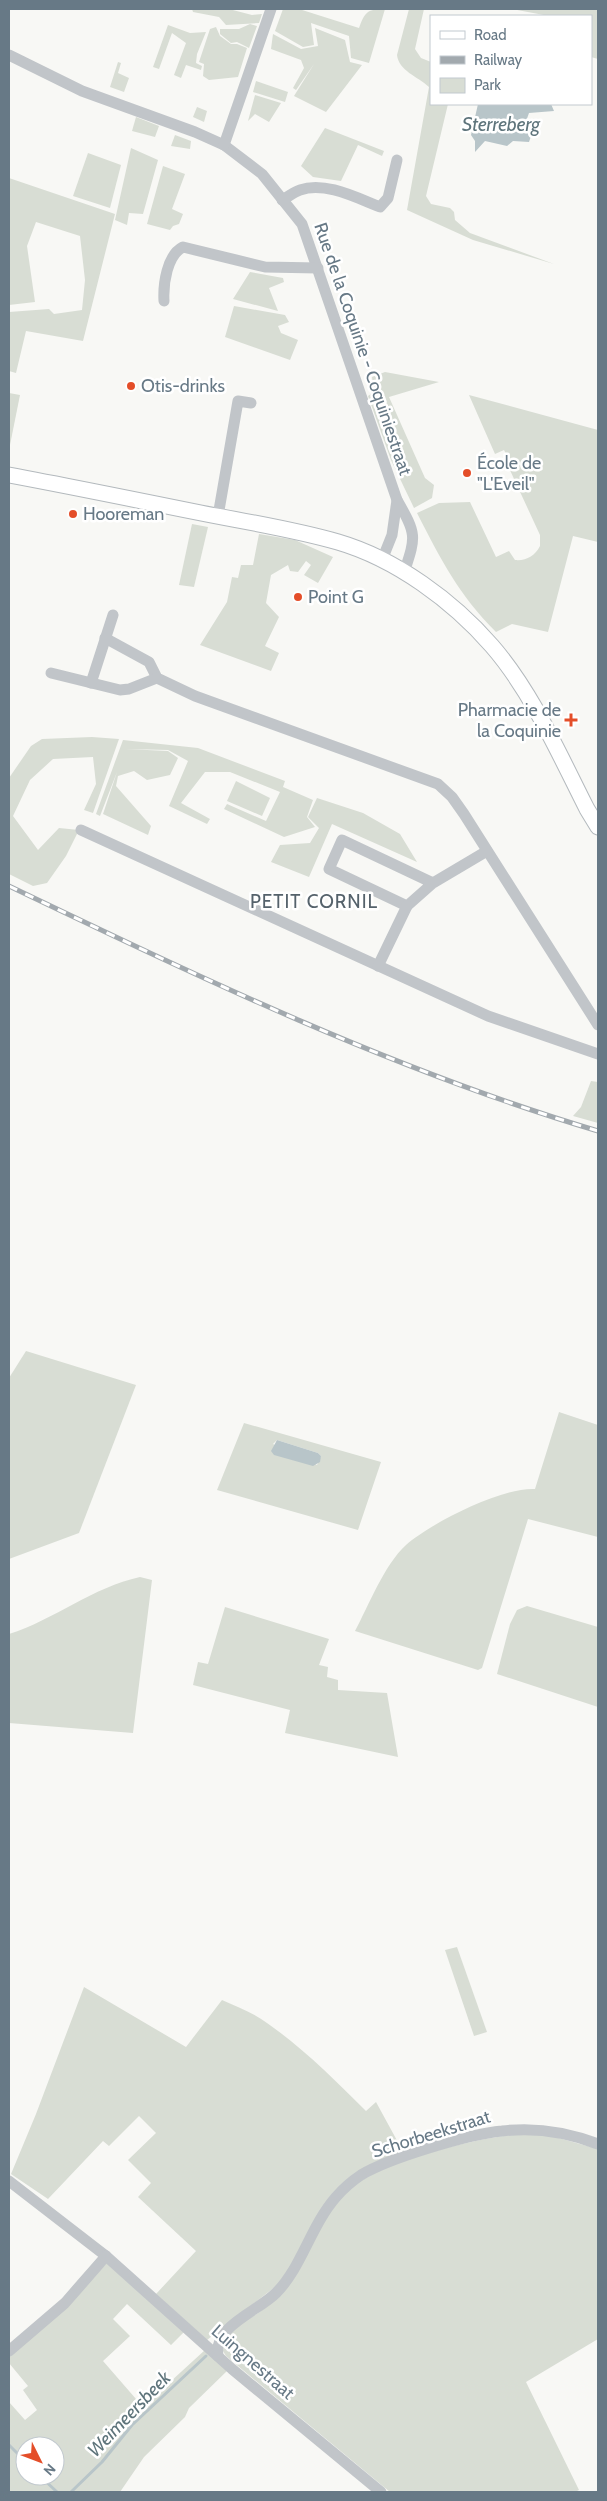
<svg xmlns="http://www.w3.org/2000/svg" width="607" height="2501" font-family="Cabin,sans-serif">
<style>
.green{fill:#d8ddd4;fill-rule:evenodd}
.water{fill:#b8c5c9}
.lines{fill:none;stroke-linecap:round;stroke-linejoin:round}
.stream{stroke:#b8c5c9;stroke-width:3}
.secondary-casing{stroke:#b3b9bd;stroke-width:17}
.minor{stroke:#c1c5c9;stroke-width:11}
.secondary{stroke:#fff;stroke-width:15}
.rail-casing{stroke:#a2a9ae;stroke-width:5}
.rail{stroke:#fff;stroke-width:3;stroke-dasharray:9;stroke-linecap:butt}
.poi-dot{fill:#e44e29;stroke:#fff;stroke-width:2}
.labels{text-anchor:middle;dominant-baseline:central;stroke-width:5;stroke-linejoin:round;paint-order:stroke}
.street-label{font-size:18px;fill:#677986;stroke:#fff}
.poi-label{font-size:18px;fill:#677986;stroke:#fff;text-anchor:start}
.water-label{font-size:19px;font-style:italic;fill:#5e747b;stroke:#fff}
.neighbourhood-label{font-size:19px;letter-spacing:1px;fill:#55626b;stroke:#fff}
</style>
<rect width="100%" height="100%" fill="#f8f8f5"/>
<g class="green">
<polygon points="192,9 229,9 252,15 262,14 259,23 226,25 219,17 193,12"/>
<path d="M283,9H299L359,28C365,12 367,9 385,9L369,63L351,58L349,36L311,23L314,45L303,47L275,31Z"/>
<path d="M409,9H424L415,49L421,58L431,62V104H448L426,196L431,204L450,208L454,212L455,220L470,233L554,264L473,240L407,210L429,87C417,76 399,71 397,55Z"/>
<polygon points="512,9 598,9 598,59 591,57 591,16 549,16"/>
<polygon points="250,24 257,26 249,48 237,42 231,43 220,34 220,29 239,29"/>
<polygon points="168,25 190,33 206,32 197,54 196,63 202,66 201,70 186,65 181,78 174,75 186,43 172,33 159,69 153,67"/>
<polygon points="216,27 220,36 231,44 237,44 247,48 238,77 209,80 203,76 204,64 199,62 210,29"/>
<polygon points="315,28 345,40 350,62 362,65 326,112 294,96 314,64 296,90 293,88 304,68 301,60 271,49 273,34 301,49 318,46"/>
<polygon points="118,62 121,63 118,73 129,78 124,92 110,87"/>
<polygon points="256,81 288,92 285,102 253,92"/>
<polygon points="255,95 281,103 269,122 255,114 248,121"/>
<polygon points="197,107 207,111 204,122 193,117"/>
<polygon points="136,117 159,126 155,137 132,131"/>
<polygon points="325,128 384,151 382,156 358,145 341,181 313,177 301,166"/>
<polygon points="175,135 191,141 190,149 171,146"/>
<polygon points="131,148 158,160 143,214 129,213 127,225 115,220"/>
<polygon points="88,153 121,165 110,208 73,196"/>
<polygon points="163,166 185,174 172,209 183,214 179,224 173,226 170,230 147,224"/>
<polygon points="9,178 115,214 83,341 26,331 16,373 9,371 9,312 49,309 54,314 82,310 85,280 80,236 36,222 27,246 35,302 9,305"/>
<polygon points="250,272 283,278 284,282 269,288 278,311 233,299"/>
<polygon points="234,306 285,315 289,322 278,326 281,333 298,340 290,360 225,337"/>
<polygon points="385,372 439,382 389,397 425,478 434,485 432,498 414,508 391,460 368,396 374,392 372,377"/>
<polygon points="9,393 20,395 9,450"/>
<path d="M469,395L598,430V542L573,536L548,632L512,624L496,632C459,595 441,560 417,513L439,503L470,502L496,557L509,551L515,560C526,561 535,556 540,546V535L509,468L512,466L504,450L495,454Z"/>
<polygon points="192,524 208,527 194,587 179,585"/>
<polygon points="259,534 295,540 333,557 318,583 304,575 311,565 306,561 298,572 290,571 288,565 271,575 266,603 279,617 265,646 279,653 271,671 200,645 227,602 232,577 238,578 241,565 253,565"/>
<polygon points="92,737 119,739 93,813 84,810 96,784 93,757 53,759 30,780 13,816 38,850 59,828 79,830 66,856 47,883 33,886 9,874 9,778 31,746 42,739"/>
<polygon points="123,740 198,748 285,781 283,787 313,800 307,817 315,827 284,837 224,809 227,804 266,821 280,792 230,772 205,772 181,803 210,819 207,824 169,806 188,761 168,750 126,749 168,751 178,758 170,775 147,780 134,771 118,776 116,786 151,826 148,835 103,814 117,772 100,816 96,814"/>
<polygon points="236,781 270,798 262,816 227,801"/>
<polygon points="317,798 363,813 400,834 417,862 332,824 309,877 271,862 280,845 310,843 319,828 308,817"/>
<polygon points="591,1081 598,1082 598,1123 573,1116 581,1107"/>
<polygon points="26,1351 136,1385 79,1533 9,1559 9,1378"/>
<path d="M559,1412L598,1425V1537L528,1519L482,1668L478,1670L355,1631C369,1605 384,1565 406,1545C431,1523 502,1487 535,1489Z"/>
<path d="M244,1423L381,1462L358,1530L217,1490ZM277,1440L318,1453L321,1456L317,1465L273,1444Z"/>
<path d="M140,1577L152,1580L133,1733L9,1723V1634C54,1620 93,1587 140,1577Z"/>
<polygon points="527,1606 598,1627 598,1707 497,1674 510,1624 517,1610"/>
<polygon points="225,1607 329,1639 319,1665 328,1667 327,1677 338,1680 338,1690 387,1693 398,1757 285,1733 290,1710 193,1685 198,1662 208,1664"/>
<polygon points="457,1947 487,2032 474,2036 445,1950"/>
<path d="M84,1987L186,2047L222,2000C237,2007 254,2013 267,2023C303,2048 335,2080 366,2111L376,2102L400,2146L408,2153L355,2175L280,2283L207,2340L156,2294L196,2251L138,2197L151,2183L128,2160L156,2133L139,2116L109,2146L103,2141L48,2199L11,2174L36,2114Z"/>
<path d="M514,2135H548L598,2149V2339L526,2382L579,2490L575,2492H390L226,2356L223,2351C224,2346 225,2337 228,2333C239,2321 258,2317 268,2304C293,2268 320,2215 353,2187C382,2162 476,2138 514,2135Z"/>
<path d="M107,2263L185,2331L171,2345L127,2304L113,2319L130,2336L103,2361L136,2399L132,2403L141,2414L148,2407L146,2404L205,2350L228,2370L189,2408L185,2417L144,2457L120,2492H9V2402L25,2420L37,2410L23,2390L28,2386L9,2363V2352ZM25,2446H55V2476H25Z"/>
</g>
<g class="water">
<polygon points="478,104 551,104 554,111 529,113 524,127 531,136 529,142 513,141 507,146 485,141 475,152 475,141 471,135"/>
<polygon points="277,1440 318,1453 321,1456 320,1462 313,1466 274,1455 271,1451"/>
</g>
<g class="lines">
<g class="stream">
<polyline points="9,2445 25,2461"/>
<polyline points="40,2476 57,2492"/>
<polyline points="71,2492 102,2462 132,2425 206,2356"/>
</g>
<g class="secondary-casing">
<path id="secondary" d="M9,475C73,487 137,500 201,513C247,522 293,529 338,542C396,559 453,601 492,646C532,692 560,756 587,809L598,827"/>
</g>
<g class="minor">
<path d="M9,55L82,91L195,132L224,145L262,174L302,224L397,500C417,535 416,536 404,573"/>
<polyline points="224,145 271,9"/>
<path d="M282,200C288,197 294,192 300,190C325,181 357,198 380,207L388,198L397,160"/>
<path d="M164,301C163,284 167,255 183,247L265,267L318,268"/>
<polyline points="218,516 238,401 251,403"/>
<polyline points="382,560 392,535 397,500"/>
<polyline points="105,638 149,662 157,678 195,696 438,784 452,797 464,814 598,1025"/>
<polyline points="51,673 120,690 129,689 157,678"/>
<polyline points="91,683 113,615"/>
<polyline points="81,830 488,1016 598,1054"/>
<polyline points="433,883 407,906 329,869 342,840 433,883 487,851"/>
<polyline points="378,966 407,906"/>
<polyline points="9,2181 106,2256 232,2369 381,2492"/>
<polyline points="9,2351 65,2303 106,2256"/>
<path d="M218,2356C213,2326 257,2312 276,2293C302,2267 310,2227 336,2197C343,2189 352,2181 361,2175C389,2158 469,2134 502,2131C535,2127 567,2132 598,2144"/>
</g>
<use href="#secondary" class="secondary"/>
<g class="rail-casing">
<path id="rail" d="M9,886C201,978 393,1070 598,1131"/>
</g>
<use href="#rail" class="rail"/>
</g>
<g class="poi-dot">
<circle cx="131" cy="386" r="5"/>
<circle cx="467" cy="473" r="5"/>
<circle cx="73" cy="514" r="5"/>
<circle cx="298" cy="597" r="5"/>
<path d="M568.5 712.5h5v5h5v5h-5v5h-5v-5h-5v-5h5z"/>
</g>
<g class="labels">
<g class="street-label">
<text transform="translate(363 349) rotate(71)">Rue de la Coquinie - Coquiniestraat</text>
<text transform="translate(431 2134) rotate(-17)">Schorbeekstraat</text>
<text transform="translate(253 2362) rotate(41)">Luingnestraat</text>
</g>
<g class="poi-label">
<text x="141" y="386">Otis-drinks</text>
<text x="477" y="463">École de<tspan x="477" dy="21">"L'Eveil"</tspan></text>
<text x="83" y="514">Hooreman</text>
<text x="308" y="597">Point G</text>
<text x="561" y="710" text-anchor="end">Pharmacie de<tspan x="561" dy="21">la Coquinie</tspan></text>
</g>
<g class="water-label">
<text x="501" y="124">Sterreberg</text>
<text transform="translate(129 2414) rotate(-46)">Weimeersbeek</text>
</g>
<g class="neighbourhood-label">
<text x="314" y="901">PETIT CORNIL</text>
</g>
</g>
<rect width="607" height="2501" fill="none" stroke="#677986" stroke-width="20"/>
<rect x="430" y="15" width="162" height="90" fill="#ffffff" stroke="#c2c9cf"/>
<rect x="440" y="31" width="25" height="8" fill="#ffffff" stroke="#c2c9cf"/>
<text x="474" y="40" font-size="15" fill="#677986">Road</text>
<rect x="440" y="56" width="25" height="8" fill="#a2a9ae" stroke="#c2c9cf"/>
<text x="474" y="65" font-size="15" fill="#677986">Railway</text>
<rect x="440" y="78" width="25" height="15" fill="#d8ddd4" stroke="#c2c9cf"/>
<text x="474" y="90" font-size="15" fill="#677986">Park</text>
<g transform="translate(40 2461) rotate(132)"><circle r="24" fill="#ffffff" stroke="#c2c9cf"/>
<path d="M0-4L9 19L0 12L-9 19Z" fill="#e44e29"/>
<text y="-8" font-size="14" font-weight="bold" text-anchor="middle" fill="#677986">N</text>
</g>
</svg>
